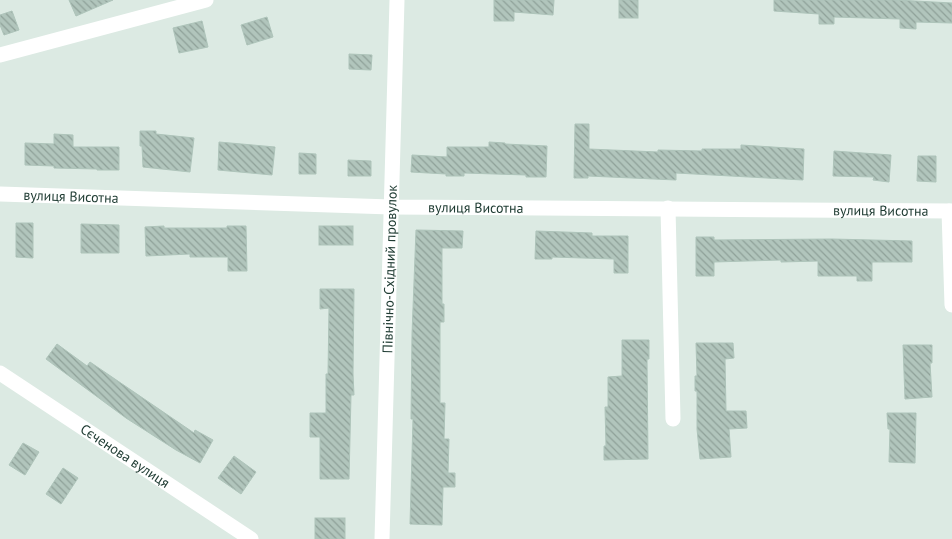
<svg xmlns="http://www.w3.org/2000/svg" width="952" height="539" font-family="'PT Sans',sans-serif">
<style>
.building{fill:url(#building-back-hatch);stroke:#aec4ba}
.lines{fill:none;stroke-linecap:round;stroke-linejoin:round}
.street{stroke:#fff;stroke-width:15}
.labels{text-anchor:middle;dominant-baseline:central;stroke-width:5;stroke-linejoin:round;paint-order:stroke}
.street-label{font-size:14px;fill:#1d3a31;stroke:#ecf7f1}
</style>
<defs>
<pattern id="building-back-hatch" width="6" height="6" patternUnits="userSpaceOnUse" patternTransform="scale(1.25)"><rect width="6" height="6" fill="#b1c5bc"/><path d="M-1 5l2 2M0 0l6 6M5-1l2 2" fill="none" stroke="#8fa199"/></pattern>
</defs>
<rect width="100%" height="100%" fill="#dceae3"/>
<g class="building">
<polygon points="69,0 113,0 76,16"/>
<polygon points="494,0 554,0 553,15 514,12 514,21 494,21"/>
<rect x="619" y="0" width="19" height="18"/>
<polygon points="774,0 897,0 952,3 952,23 916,22 916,29 900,28 900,19 834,17 834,24 819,24 819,14 774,11"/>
<polygon points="12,11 19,30 4,35 0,25 0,15"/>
<polygon points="267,17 273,37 247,45 241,25"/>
<polygon points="202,21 208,47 179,53 173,28"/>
<polygon points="349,54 372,55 371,70 349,69"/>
<polygon points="575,124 589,124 589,149 658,152 658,150 702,151 702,149 741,149 741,145 804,149 803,180 676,173 676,180 588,176 588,178 574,178"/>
<polygon points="140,131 156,131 156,134 194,138 190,172 143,167 142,146 140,146"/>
<polygon points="54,134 73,135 73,147 119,147 119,170 97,170 97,169 54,168 54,166 25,165 25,143 54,144"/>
<polygon points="219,142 275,147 272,175 218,170"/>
<polygon points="489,142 505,143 505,144 547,146 546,177 526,177 526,175 464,173 464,176 446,176 446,174 411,172 412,155 447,157 447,147 489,147"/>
<polygon points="834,151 891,155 889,182 873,180 874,177 833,176"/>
<polygon points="299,153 316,154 316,174 299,174"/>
<polygon points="918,156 936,156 936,182 917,181"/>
<polygon points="348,160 371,161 371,176 348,176"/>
<polygon points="16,223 33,223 33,258 16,257"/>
<polygon points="81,224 119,225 119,253 81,253"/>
<polygon points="164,226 164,228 227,228 227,226 246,226 247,271 228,271 228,257 190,257 190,254 146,256 145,227"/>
<rect x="319" y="226" width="34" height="19"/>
<polygon points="416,230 463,231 462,248 442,248 442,304 444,304 444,322 440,322 440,403 445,403 444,439 449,439 448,473 455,473 455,487 443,487 442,525 410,524 413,419 411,419 412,334"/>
<polygon points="536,231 592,233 592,236 628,236 628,273 614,273 614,259 552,257 552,259 535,259"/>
<polygon points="696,237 714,237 714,240 832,239 912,241 912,262 872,262 872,281 857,281 857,276 818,276 818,261 781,262 781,260 714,262 714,276 696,276"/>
<polygon points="320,289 354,289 353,374 354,395 351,395 349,479 320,479 320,437 310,437 310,413 326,413 326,374 328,374 329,308 320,309"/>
<polygon points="622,340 649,340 649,359 647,359 648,459 604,460 604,446 606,446 605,407 608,407 608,377 622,376"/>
<polygon points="696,343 733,343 734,358 725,359 726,411 746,411 747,428 729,429 731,457 700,459 697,429 697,391 695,391 695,376 697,376"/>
<polygon points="57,344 87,366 90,362 194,433 195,430 213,440 200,463 176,450 126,418 46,359"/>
<polygon points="903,345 932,345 932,363 930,363 932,397 905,399"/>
<polygon points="887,413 916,413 915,463 889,462 890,429 888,429"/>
<polygon points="23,443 39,452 25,475 9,465"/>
<polygon points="234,456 256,472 241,494 218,478"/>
<polygon points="63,468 78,478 61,504 46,494"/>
<rect x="315" y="518" width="30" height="21"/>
</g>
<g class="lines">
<g class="street">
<polyline points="0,55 206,0"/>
<path id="s1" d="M0,194L391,207L952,211"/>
<polyline points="668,208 673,419"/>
<polyline points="949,211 952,305"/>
<path id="s2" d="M0,373L251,539"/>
<path id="s3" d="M382,539L397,0"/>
</g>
</g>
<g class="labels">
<g class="street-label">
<text stroke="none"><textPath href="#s1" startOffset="71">вулиця Висотна</textPath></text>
<text stroke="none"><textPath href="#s1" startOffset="476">вулиця Висотна</textPath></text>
<text stroke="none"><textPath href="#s1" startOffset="881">вулиця Висотна</textPath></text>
<text stroke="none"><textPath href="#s3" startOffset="270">Північно-Східний провулок</textPath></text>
<text stroke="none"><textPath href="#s2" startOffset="150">Сєченова вулиця</textPath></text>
</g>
</g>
</svg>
